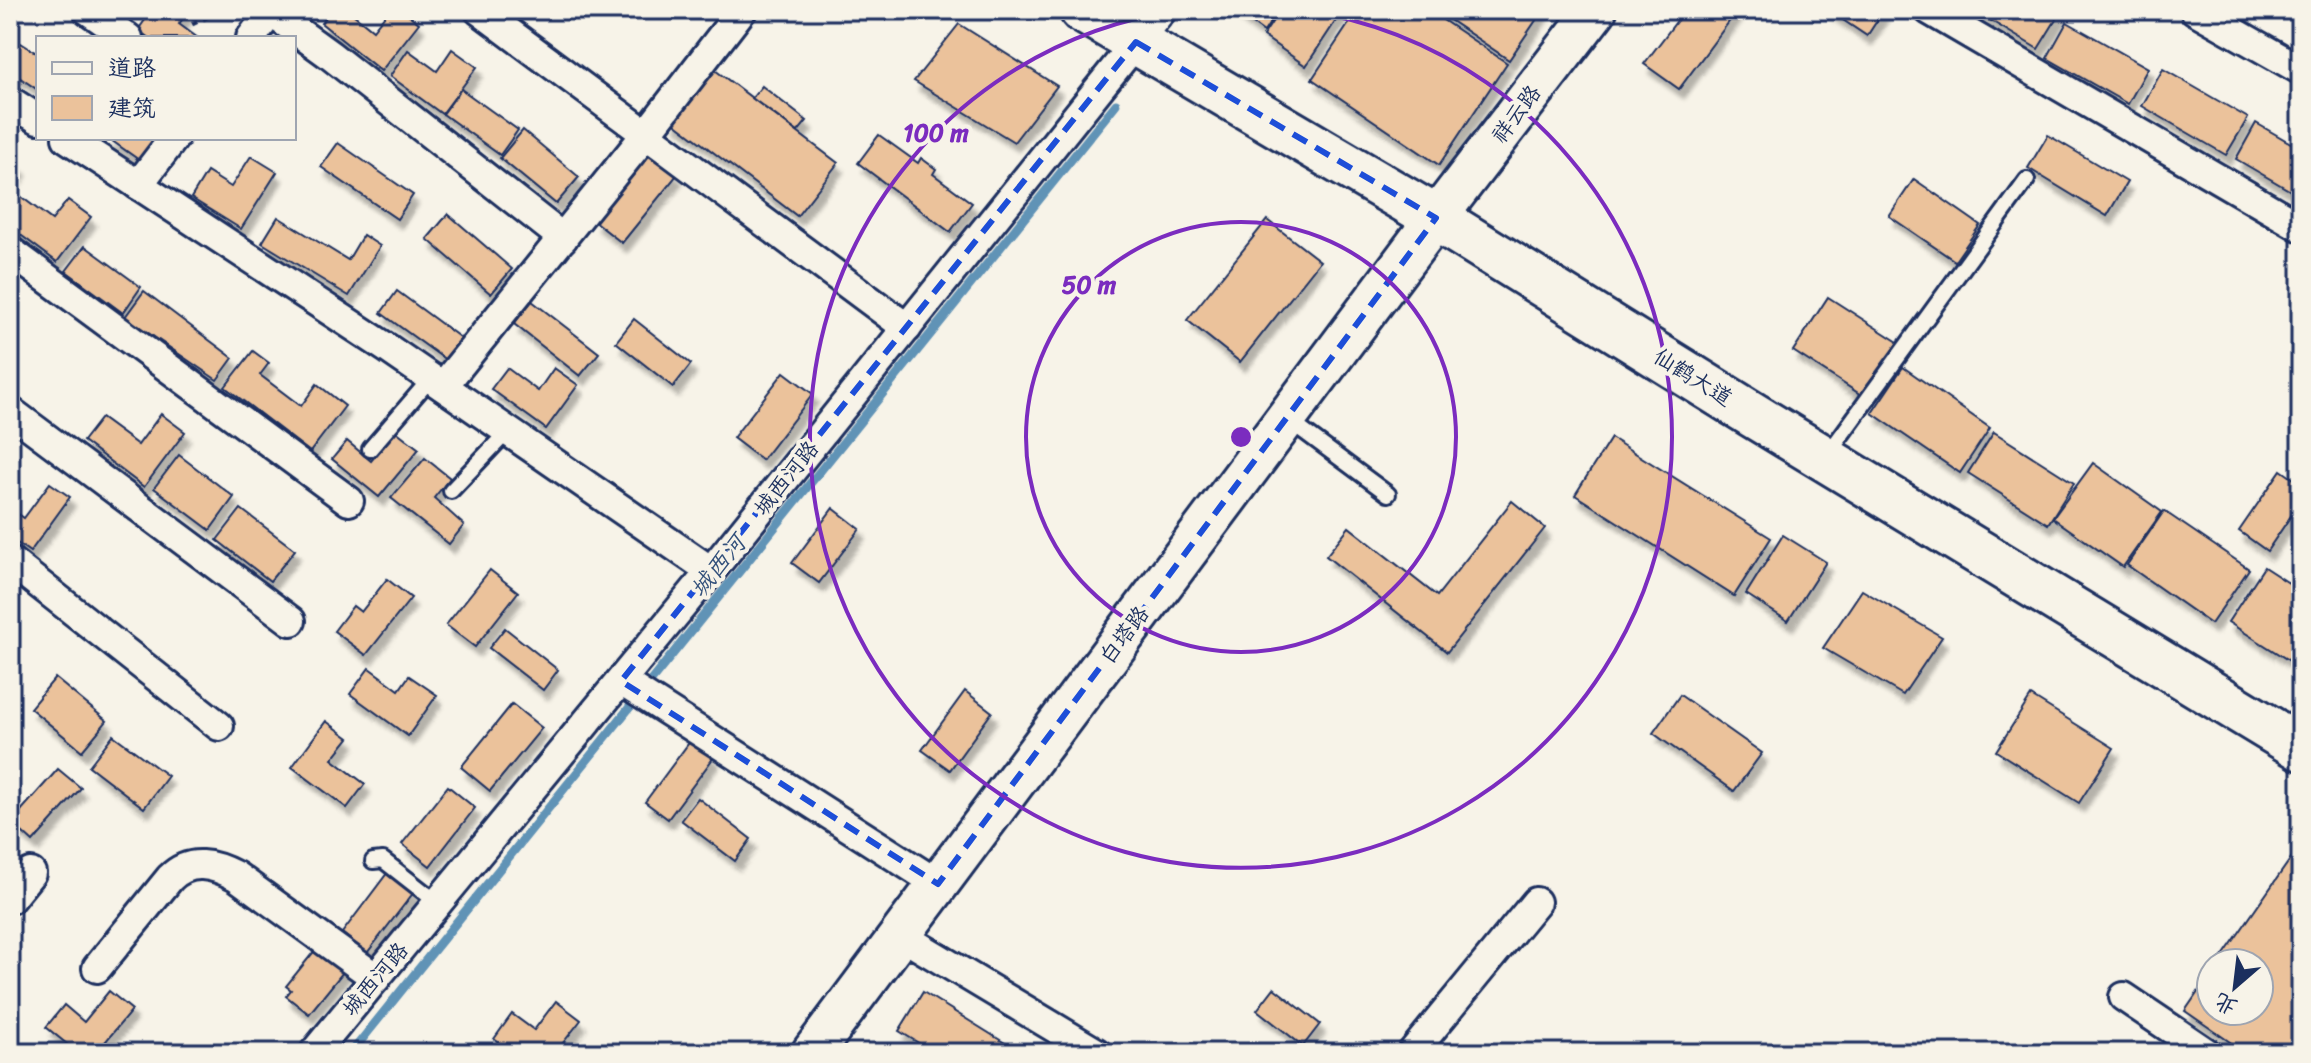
<svg xmlns="http://www.w3.org/2000/svg" width="2311" height="1063" font-family="Sriracha,'LXGW WenKai TC',sans-serif">
<style>
.lines{fill:none;stroke-linecap:round;stroke-linejoin:round}
.stream{stroke:#6193b6;stroke-width:9}
.building{fill:#ebc29b;stroke:#1b2f5e;stroke-width:2;filter:url(#shadow)}
.lane-casing{stroke:#1b2f5e;stroke-width:20}
.street-casing{stroke:#1b2f5e;stroke-width:34}
.secondary-casing{stroke:#1b2f5e;stroke-width:46}
.primary-casing{stroke:#1b2f5e;stroke-width:50}
.path{stroke:#1b2f5e;stroke-width:5;stroke-dasharray:6 6;stroke-linecap:butt}
.lane{stroke:#f7f3e8;stroke-width:14}
.street{stroke:#f7f3e8;stroke-width:28}
.secondary{stroke:#f7f3e8;stroke-width:40}
.primary{stroke:#f7f3e8;stroke-width:44}
.marked{fill:none;stroke:#1d4ed8;stroke-width:6;stroke-dasharray:16 10;stroke-linejoin:round}
.ring{fill:none;stroke:#7b2cbf;stroke-width:4}
.labels{text-anchor:middle;dominant-baseline:central;stroke-width:8;stroke-linejoin:round;paint-order:stroke}
.street-label{font-size:22px;fill:#1b2f5e;stroke:#f7f3e8}
.water-label{font-size:24px;font-style:italic;fill:#32507b;stroke:#f7f3e8}
.centre{fill:#7b2cbf;stroke:#f7f3e8;stroke-width:4}
.ring-label{font-size:24px;text-anchor:middle;font-weight:bold;fill:#7b2cbf;stroke:#f7f3e8;stroke-width:8;stroke-linejoin:round;paint-order:stroke}
</style>
<defs>
<filter id="shadow"><feDropShadow dx="5" dy="9" stdDeviation="2" flood-color="#0004"/></filter>
</defs>
<rect width="100%" height="100%" fill="#f7f3e8"/>
<filter id="ink" filterUnits="userSpaceOnUse"><feTurbulence type="fractalNoise" baseFrequency=".0125" numOctaves="2"/><feDisplacementMap in="SourceGraphic" scale="16" xChannelSelector="R" yChannelSelector="G"/><feConvolveMatrix kernelMatrix="1 2 1 2 8 2 1 2 1" color-interpolation-filters="sRGB"/></filter>
<g filter="url(#ink)">
<g class="lines">
<polyline class="stream" points="351,1053 1116,104"/>
</g>
<g class="building">
<polygon points="152,10 189,10 179,24 198,38 149,38 138,30"/>
<polygon points="332,10 348,10 373,30 389,10 402,10 419,23 381,71 321,23"/>
<polygon points="1234,10 1278,10 1264,32"/>
<polygon points="1280,10 1343,10 1306,66 1263,36"/>
<polygon points="1358,10 1428,10 1507,63 1439,165 1312,79"/>
<polygon points="1435,10 1543,10 1509,60"/>
<polygon points="1685,10 1737,11 1679,89 1644,64"/>
<polygon points="1828,10 1884,10 1867,36"/>
<polygon points="1973,10 2062,10 2038,49"/>
<polygon points="2067,22 2148,68 2128,104 2047,58"/>
<polygon points="959,24 1057,86 1014,142 914,81"/>
<polygon points="21,43 38,54 38,90 10,71 10,59"/>
<polygon points="452,49 477,67 442,114 390,76 408,50 437,71"/>
<polygon points="711,67 838,163 797,216 671,120"/>
<polygon points="2163,69 2248,118 2226,155 2142,106"/>
<polygon points="762,86 807,121 798,132 752,98"/>
<polygon points="461,89 518,130 500,155 443,114"/>
<polygon points="2256,123 2301,149 2301,197 2236,159"/>
<polygon points="523,130 579,177 556,204 500,158"/>
<polygon points="879,135 918,163 921,158 936,169 933,174 972,203 950,232 858,163"/>
<polygon points="2048,135 2127,182 2107,216 2028,168"/>
<polygon points="108,138 156,138 157,139 142,162"/>
<polygon points="338,143 413,195 397,219 321,167"/>
<polygon points="649,152 677,175 622,243 594,221"/>
<polygon points="251,156 277,172 241,229 191,198 207,172 231,187"/>
<polygon points="10,159 21,167 10,183"/>
<polygon points="1914,179 1980,225 1955,261 1889,216"/>
<polygon points="15,192 52,220 68,200 91,217 57,262 10,227 10,198"/>
<polygon points="448,214 512,269 491,294 427,239"/>
<polygon points="278,217 348,260 363,235 380,246 349,296 262,243"/>
<polygon points="1267,220 1320,261 1240,362 1187,320"/>
<polygon points="85,246 141,287 123,313 66,271"/>
<polygon points="144,291 233,358 217,380 125,317"/>
<polygon points="397,291 462,339 446,360 381,313"/>
<polygon points="1828,297 1898,342 1863,396 1793,351"/>
<polygon points="532,301 599,353 580,376 514,324"/>
<polygon points="634,319 691,364 673,387 616,342"/>
<polygon points="253,351 269,363 260,375 301,406 317,384 345,406 310,452 225,387"/>
<polygon points="1903,367 1990,428 1960,473 1872,413"/>
<polygon points="507,368 538,391 554,368 578,385 546,429 491,389"/>
<polygon points="784,372 813,394 762,460 733,438"/>
<polygon points="161,414 185,432 144,487 83,441 101,418 138,445"/>
<polygon points="396,431 419,449 379,497 332,459 347,441 371,461"/>
<polygon points="1994,432 2074,483 2048,524 1968,473"/>
<polygon points="1611,438 1771,538 1734,596 1575,495"/>
<polygon points="179,455 234,497 210,530 154,488"/>
<polygon points="425,458 450,478 434,498 464,525 449,544 391,498"/>
<polygon points="2093,463 2162,512 2123,567 2053,518"/>
<polygon points="2281,470 2301,484 2301,501 2267,551 2239,531"/>
<polygon points="50,483 70,497 30,552 10,538 10,508 24,518"/>
<polygon points="1512,501 1545,528 1447,652 1326,556 1349,527 1437,596"/>
<polygon points="833,508 860,529 819,583 792,563"/>
<polygon points="241,509 295,550 270,581 217,540"/>
<polygon points="2164,511 2249,569 2211,624 2127,565"/>
<polygon points="1783,535 1826,562 1788,621 1746,594"/>
<polygon points="2264,567 2301,591 2301,657 2296,665 2228,622"/>
<polygon points="490,570 518,592 475,647 446,625"/>
<polygon points="387,579 411,598 366,655 334,631 353,606 361,612"/>
<polygon points="1862,590 1942,637 1903,695 1823,648"/>
<polygon points="505,628 558,670 543,690 489,648"/>
<polygon points="369,668 399,690 409,676 437,695 408,736 350,694"/>
<polygon points="55,678 107,721 82,751 30,708"/>
<polygon points="965,691 992,712 950,770 922,750"/>
<polygon points="1680,695 1762,753 1734,791 1653,733"/>
<polygon points="2031,696 2114,748 2079,803 1996,751"/>
<polygon points="512,704 542,728 490,791 461,767"/>
<polygon points="326,721 349,738 332,759 365,784 347,808 292,767"/>
<polygon points="113,735 168,776 144,808 89,766"/>
<polygon points="691,740 714,757 668,819 645,802"/>
<polygon points="58,769 81,788 33,842 11,822"/>
<polygon points="448,786 475,808 430,866 402,844"/>
<polygon points="698,798 751,839 735,861 681,820"/>
<polygon points="2301,844 2301,1053 2246,1053 2185,1011 2211,973 2211,1011 2259,1011 2259,963 2218,963"/>
<polygon points="388,872 414,892 367,953 342,933"/>
<polygon points="320,944 348,966 309,1014 286,996 291,990 286,986"/>
<polygon points="1274,988 1320,1024 1303,1046 1257,1010"/>
<polygon points="109,991 132,1010 96,1053 78,1053 46,1027 64,1005 84,1022"/>
<polygon points="923,992 1021,1053 935,1053 899,1031"/>
<polygon points="556,1001 581,1020 555,1053 513,1053 494,1039 512,1014 534,1030"/>
<polygon points="583,1043 597,1053 576,1053"/>
</g>
<g class="lines">
<g class="lane-casing">
<g id="lane">
<polyline points="1287,419 1388,494"/>
<polyline points="370,449 431,378"/>
<polyline points="1827,455 2027,180"/>
<polyline points="451,491 508,431"/>
<polyline points="373,861 383,860 438,903"/>
</g>
</g>
<g class="street-casing">
<g id="street">
<polyline points="88,10 128,38"/>
<polyline points="268,10 330,55 563,238"/>
<polyline points="479,10 907,328"/>
<polyline points="1929,10 2301,227"/>
<polyline points="2195,10 2301,70"/>
<polyline points="251,38 272,10"/>
<polyline points="10,101 38,119"/>
<polyline points="67,138 387,348 711,571"/>
<polyline points="138,185 174,138"/>
<polyline points="10,251 349,501"/>
<polyline points="443,386 647,133 742,10"/>
<polyline points="10,411 291,621"/>
<polyline points="10,561 219,726"/>
<polyline points="621,681 938,884"/>
<polyline points="10,899 31,873"/>
<polyline points="900,935 1097,1053"/>
<path d="M97,968L170,878C190,858 213,864 236,876L376,978"/>
<polyline points="2124,997 2207,1053"/>
<polyline points="314,1053 711,571 1162,10"/>
<polyline points="1412,1053 1536,902"/>
</g>
</g>
<g class="secondary-casing">
<polyline id="secondary" points="812,1053 1436,218 1596,10"/>
</g>
<g class="primary-casing">
<polyline id="primary" points="1082,10 1436,218 1753,415 2301,748"/>
</g>
<polyline class="path" points="192,24 209,16 235,10"/>
<use href="#lane" class="lane"/>
<use href="#street" class="street"/>
<use href="#secondary" class="secondary"/>
<use href="#primary" class="primary"/>
</g>
</g>
<path class="marked" d="M1136,42L1436,218L938,884L621,681Z"/>
<g class="ring">
<circle cx="1241" cy="437" r="215"/>
<path d="M1301 10A431 431 0 1 1 1181 10"/>
</g>
<g class="labels">
<g class="street-label">
<text transform="translate(1516 114) rotate(-53)">祥云路</text>
<text transform="translate(1693 377) rotate(32)">仙鹤大道</text>
<text transform="translate(786 478) rotate(-51)">城西河路</text>
<text transform="translate(1124 635) rotate(-53)">白塔路</text>
<text transform="translate(375 979) rotate(-50)">城西河路</text>
</g>
<g class="water-label">
<text transform="translate(718 566) rotate(-51)">城西河</text>
</g>
</g>
<circle cx="1241" cy="437" r="12" class="centre"/>
<g class="ring-label">
<text x="936" y="141">100 m</text>
<text x="1089" y="293">50 m</text>
</g>
<rect width="2311" height="1063" fill="none" stroke="#f7f3e8" stroke-width="40"/>
<rect x="20" y="20" width="2271" height="1023" fill="none" stroke="#1b2f5e" stroke-width="3" filter="url(#ink)"/>
<rect x="36" y="36" width="260" height="104" fill="#f7f3e8" stroke="#9fa5b1" stroke-width="2"/>
<rect x="52" y="62" width="40" height="12" fill="#f7f3e8" stroke="#9fa5b1" stroke-width="2"/>
<text x="108" y="76" font-size="24" fill="#1b2f5e">道路</text>
<rect x="52" y="96" width="40" height="24" fill="#ebc29b" stroke="#9fa5b1" stroke-width="2"/>
<text x="108" y="116" font-size="24" fill="#1b2f5e">建筑</text>
<g transform="translate(2235 987) rotate(208)"><circle r="38" fill="#f7f3e8" stroke="#9fa5b1" stroke-width="2"/>
<path d="M0-6L14 30L0 20L-14 30Z" fill="#1b2f5e"/>
<text y="-12" font-size="22" font-weight="bold" text-anchor="middle" fill="#1b2f5e">北</text>
</g>
</svg>
